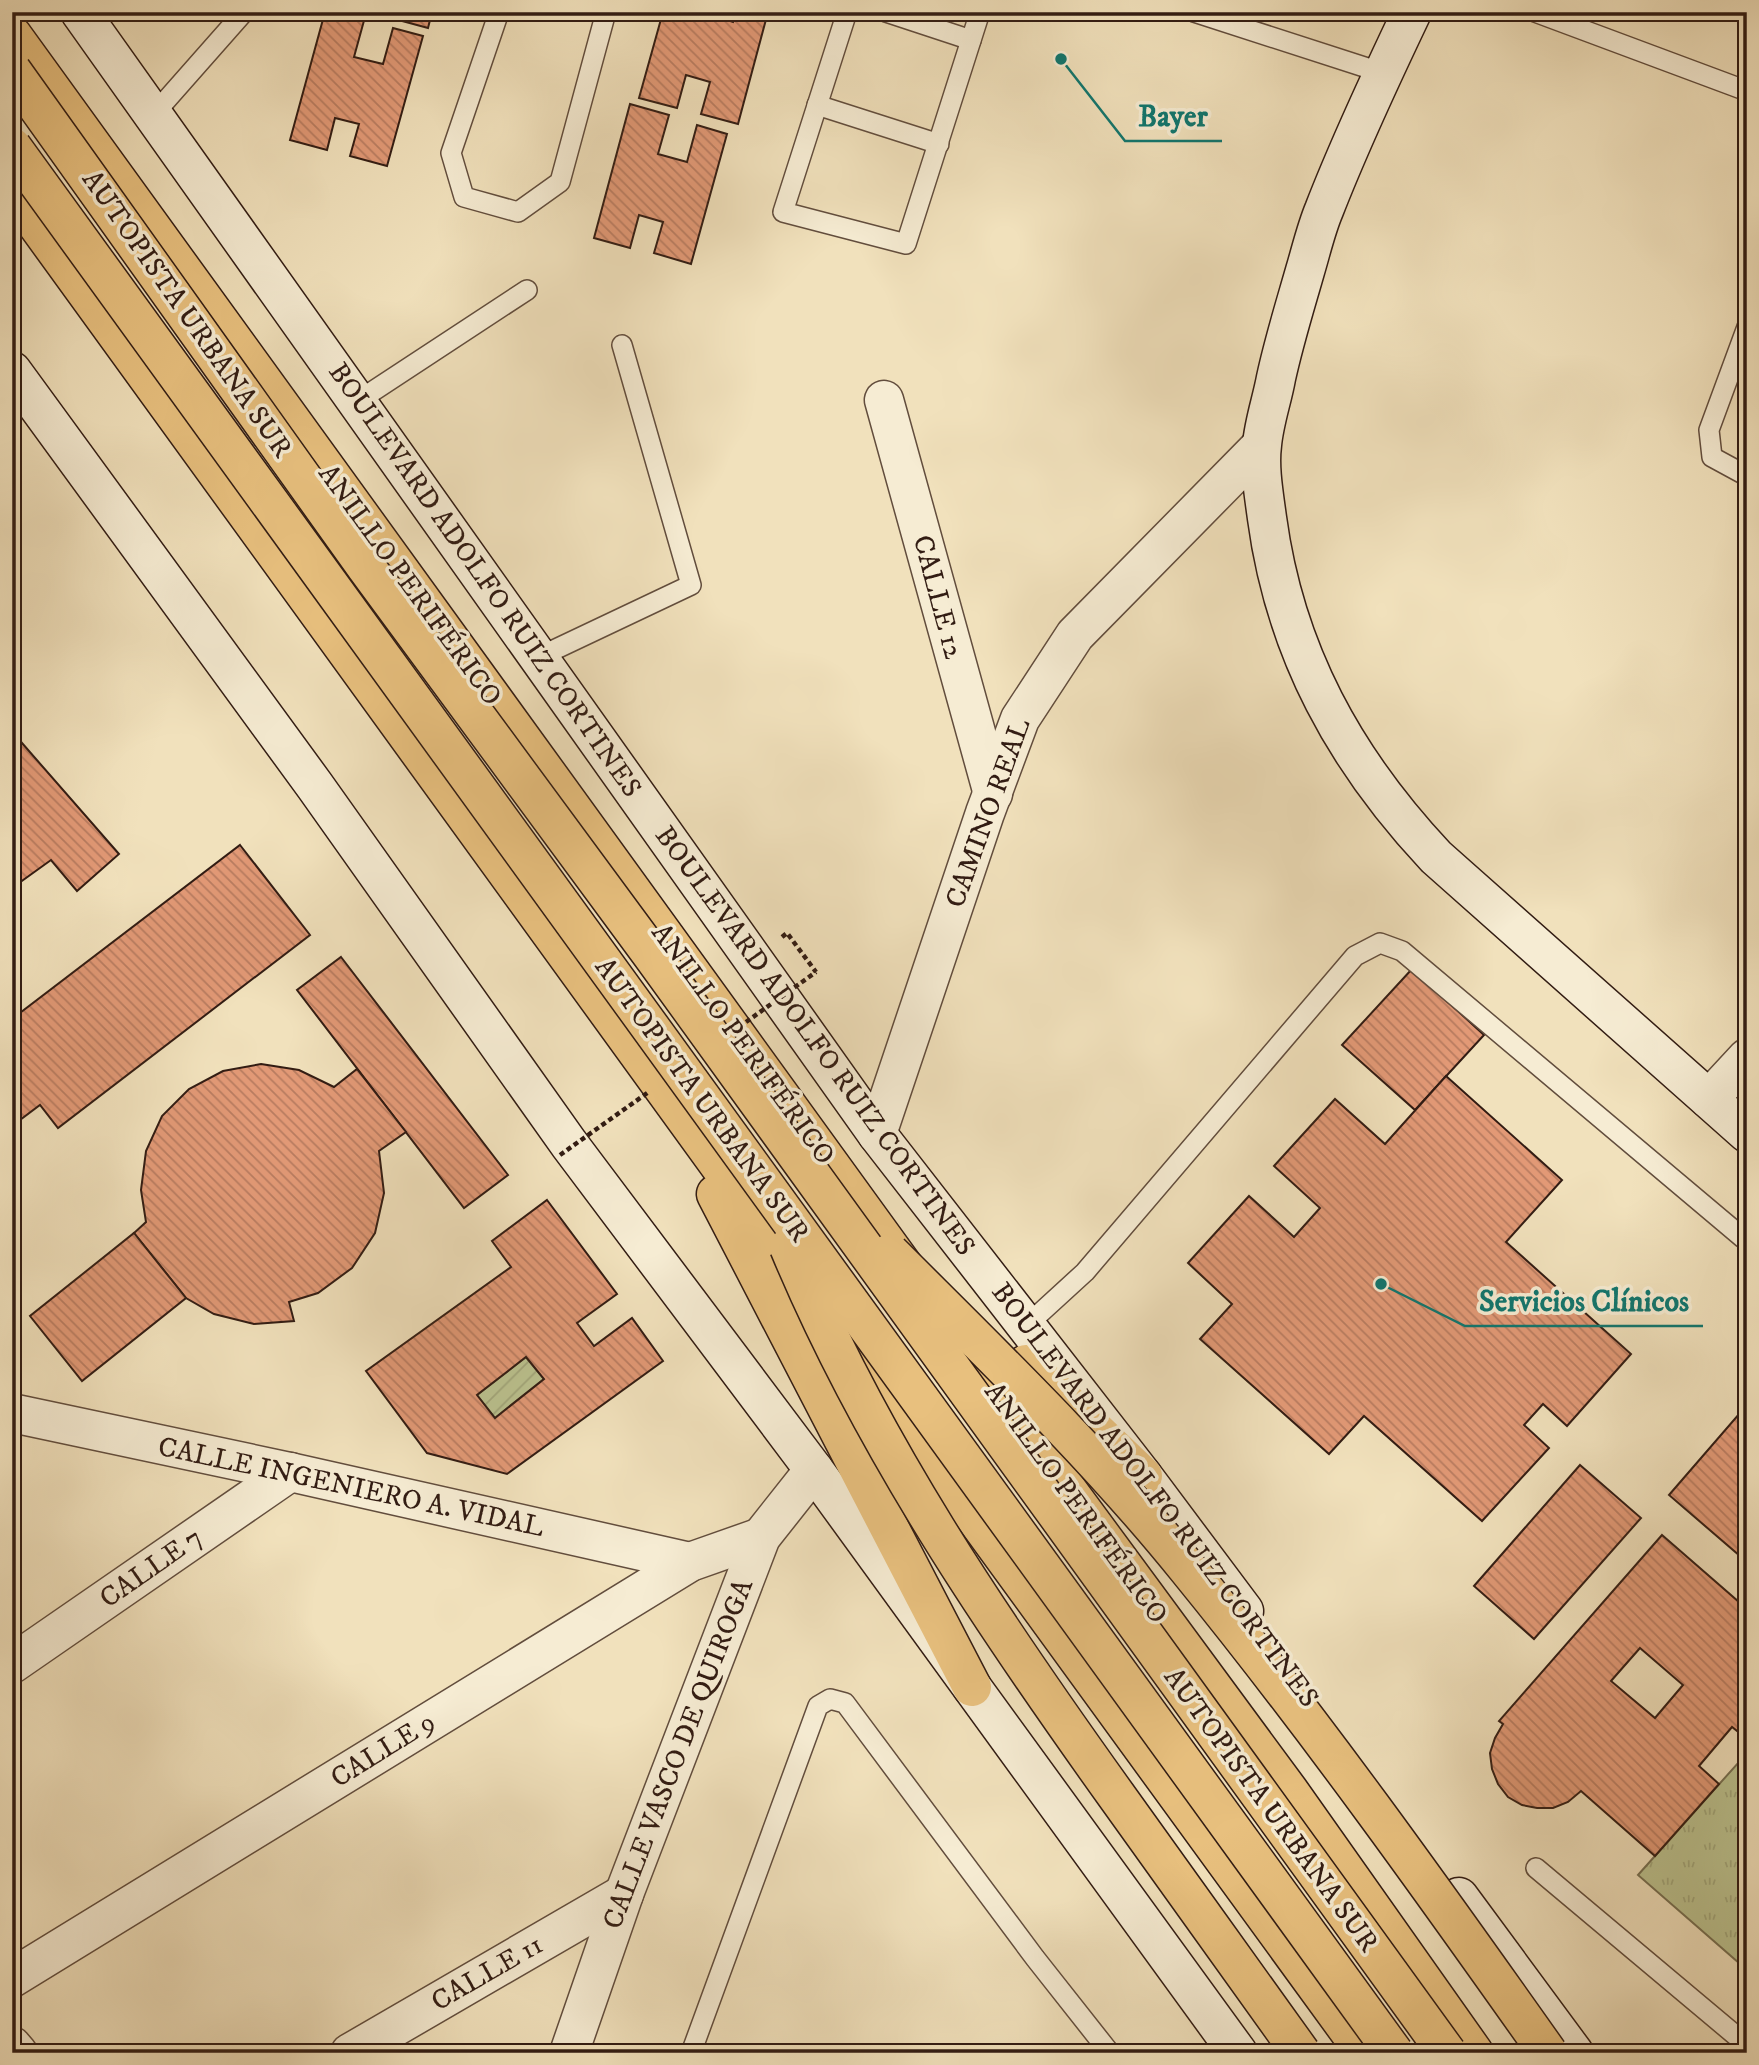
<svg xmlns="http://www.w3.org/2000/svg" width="1759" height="2065" font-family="'IM FELL DW Pica',serif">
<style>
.grass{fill:url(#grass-tufts);stroke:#766f51;stroke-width:2}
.garden{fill:url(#garden-furrows);stroke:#766f51;stroke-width:2}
.building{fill:url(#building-back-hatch);stroke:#321c13;stroke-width:2;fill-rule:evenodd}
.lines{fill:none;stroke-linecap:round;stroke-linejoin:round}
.lane-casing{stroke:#624d3d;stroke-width:22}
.street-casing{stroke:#624d3d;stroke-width:41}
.secondary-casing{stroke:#321c13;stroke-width:41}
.highway-casing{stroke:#321c13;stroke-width:41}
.path{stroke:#321c13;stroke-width:4.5;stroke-dasharray:5 3.5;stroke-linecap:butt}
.lane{stroke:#f6ecd3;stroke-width:19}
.street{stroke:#f6ecd3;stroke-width:38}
.secondary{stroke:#f6ecd3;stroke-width:38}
.highway{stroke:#e8c07e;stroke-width:38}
.highway-bridge-casing{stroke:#321c13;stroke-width:41;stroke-linecap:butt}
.path-bridge{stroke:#321c13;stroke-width:4.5;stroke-dasharray:5 3.5;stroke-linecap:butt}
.highway-bridge{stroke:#e8c07e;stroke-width:38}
.labels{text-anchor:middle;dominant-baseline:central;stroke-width:7;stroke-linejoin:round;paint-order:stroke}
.street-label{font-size:28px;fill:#321c13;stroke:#f6ecd3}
.leader{fill:none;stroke:#0f766e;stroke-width:2.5}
.callout-dot{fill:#0f766e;stroke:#f6ecd3;stroke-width:2.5}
.callout-label{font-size:30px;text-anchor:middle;font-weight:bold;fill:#0f766e;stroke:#f6ecd3;stroke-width:7;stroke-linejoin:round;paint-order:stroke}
</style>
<defs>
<pattern id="grass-tufts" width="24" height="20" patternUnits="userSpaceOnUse" patternTransform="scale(1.75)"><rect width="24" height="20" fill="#bbc28f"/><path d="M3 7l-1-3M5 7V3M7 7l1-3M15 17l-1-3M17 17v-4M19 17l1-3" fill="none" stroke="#a1a67a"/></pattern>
<pattern id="garden-furrows" width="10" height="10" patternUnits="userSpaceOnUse" patternTransform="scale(1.75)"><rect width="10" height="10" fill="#bbc28f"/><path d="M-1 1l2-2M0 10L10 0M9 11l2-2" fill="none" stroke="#a1a67a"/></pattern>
<pattern id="building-back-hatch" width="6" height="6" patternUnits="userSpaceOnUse" patternTransform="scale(1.75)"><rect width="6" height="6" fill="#e29976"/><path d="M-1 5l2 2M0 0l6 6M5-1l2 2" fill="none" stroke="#b87c60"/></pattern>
</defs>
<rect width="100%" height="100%" fill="#f1e1bc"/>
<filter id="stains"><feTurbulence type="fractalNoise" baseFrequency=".00286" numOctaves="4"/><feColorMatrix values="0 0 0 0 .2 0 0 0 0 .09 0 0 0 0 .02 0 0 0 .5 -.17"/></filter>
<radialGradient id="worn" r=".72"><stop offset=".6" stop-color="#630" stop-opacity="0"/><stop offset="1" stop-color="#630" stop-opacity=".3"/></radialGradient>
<polygon class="grass" points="1747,1753 1747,1970 1638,1875"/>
<polygon class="garden" points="526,1357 544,1379 495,1418 477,1395"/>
<g class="building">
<polygon points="325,12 348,12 365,17 354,57 383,64 393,28 423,36 387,166 350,156 359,124 335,118 327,150 290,140"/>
<polygon points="392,12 432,12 428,28 391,18"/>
<polygon points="663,12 705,12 733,22 736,12 768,12 738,124 701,114 710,82 686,75 677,108 639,98"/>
<polygon points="630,104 669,115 658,154 687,162 697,125 727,134 691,264 654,253 663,222 639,215 630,248 594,238"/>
<polygon points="22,743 119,854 77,891 51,860 12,888 12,751"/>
<polygon points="240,845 310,935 58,1128 40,1105 12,1126 12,1019"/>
<polygon points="341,957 508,1175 464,1208 297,990"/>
<polygon points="1412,969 1484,1035 1415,1110 1342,1045"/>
<polygon points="261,1064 299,1070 334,1087 357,1069 406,1132 379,1151 384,1193 375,1233 352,1268 318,1293 289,1302 294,1321 254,1324 214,1314 186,1298 134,1233 146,1222 141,1190 146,1151 162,1116 189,1089 223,1071"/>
<polygon points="1446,1076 1562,1180 1506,1242 1631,1354 1567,1426 1543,1404 1524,1425 1549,1448 1482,1521 1364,1416 1329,1454 1200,1339 1232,1304 1188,1263 1249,1196 1294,1237 1320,1208 1274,1166 1335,1099 1385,1144"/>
<path d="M547,1200L617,1294L577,1323L594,1346L632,1318L663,1361L507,1474L427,1453L366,1371L511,1267L492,1241ZM526,1357L544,1379L495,1418L477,1395Z"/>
<polygon points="134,1233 186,1298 82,1381 30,1316"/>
<polygon points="1746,1406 1747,1406 1747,1562 1669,1495"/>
<polygon points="1580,1465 1641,1518 1534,1639 1474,1586"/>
<path d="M1662,1535L1747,1609V1739L1732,1727L1699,1766L1719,1784L1655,1856L1581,1791L1568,1802L1553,1808H1537L1522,1805L1508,1797L1498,1784L1492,1769L1490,1753L1495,1738L1503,1724L1499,1721ZM1640,1648L1683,1685L1655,1718L1611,1681Z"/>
</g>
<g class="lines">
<g class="lane-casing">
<g id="lane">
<polyline points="499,12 451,153 464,197 518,212 560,182 606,12"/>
<polyline points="847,12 783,212 906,244 980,12"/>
<polyline points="886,12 971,40"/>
<polyline points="1194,12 1383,73"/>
<polyline points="1535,12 1747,91"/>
<polyline points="817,105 939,144"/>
<polyline points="154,114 244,12"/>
<polyline points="1747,327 1709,430 1712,457 1747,476"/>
<polyline points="358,401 527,290"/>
<polyline points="539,657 691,585 622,345"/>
<polyline points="1026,1326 1085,1272 1355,956 1380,943 1402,951 1743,1238 1747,1234"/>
<polyline points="1536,1868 1747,2045"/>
<polyline points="691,2053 818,1706 830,1699 845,1703 1035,1958 1110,2053"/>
</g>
</g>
<g class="street-casing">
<g id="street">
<polyline points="884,400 993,794"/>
<polyline points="1709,1099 1747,1058"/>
<polyline points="877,1134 985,813 1020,719 1075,635 1261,446"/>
<polyline points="12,1413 290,1472 690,1562"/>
<polyline points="12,1664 290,1472"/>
<polyline points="12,1978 690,1562 761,1537"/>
<polyline points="12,2046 18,2053"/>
<polyline points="350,2053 624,1894"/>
<polyline points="569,2053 624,1894 761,1537 814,1470"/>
</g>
</g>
<g class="secondary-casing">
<g id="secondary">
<polyline points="80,12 877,1134 1143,1476 1244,1611"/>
<path d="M1412,12C1381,77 1350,143 1324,210C1316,229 1311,251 1305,271C1295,306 1284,341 1276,378C1272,400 1264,422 1262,445C1259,468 1264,495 1267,518C1285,652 1345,760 1436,857L1747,1133"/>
<polyline points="12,371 315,786 569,1144 814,1470 1238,2053"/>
<polyline points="1459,1897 1574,2053"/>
</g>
</g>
<g class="highway-casing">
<g id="highway">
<polyline points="12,35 912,1278"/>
<polyline points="12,190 804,1282"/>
<polyline points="716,1194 972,1687"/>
<polyline points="945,1324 1289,1791 1474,2053"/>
<polyline points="837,1328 1365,2053"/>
<polyline points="1026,1364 1143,1476"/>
</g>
</g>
<g class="path">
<polyline points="782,937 787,933 816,972"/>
<polyline points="1652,2053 1659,2048 1664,2053"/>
</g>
<use href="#lane" class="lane"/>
<use href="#street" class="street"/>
<use href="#secondary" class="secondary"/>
<use href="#highway" class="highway"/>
<g class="highway-bridge-casing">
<g id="highway-bridge">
<polyline points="12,71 366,567 652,955 1447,2053"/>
<polyline points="12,147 1394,2053"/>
<path d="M789,1247C871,1444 992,1622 1116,1795C1178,1881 1239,1967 1301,2053"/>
<path d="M890,1253C992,1355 1097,1456 1188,1569C1315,1725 1432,1889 1548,2053"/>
</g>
</g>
<g class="path-bridge">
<polyline points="746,1022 816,972"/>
<polyline points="560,1155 650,1091"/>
</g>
<use href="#highway-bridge" class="highway-bridge"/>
</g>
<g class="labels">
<g class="street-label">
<text transform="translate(187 314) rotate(55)">AUTOPISTA URBANA SUR</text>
<text transform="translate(485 580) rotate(55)">BOULEVARD ADOLFO RUIZ CORTINES</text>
<text transform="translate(410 585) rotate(54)">ANILLO PERIFÉRICO</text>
<text transform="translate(938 597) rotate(75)">CALLE 12</text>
<text transform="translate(988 813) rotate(-70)">CAMINO REAL</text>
<text transform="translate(815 1041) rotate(54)">BOULEVARD ADOLFO RUIZ CORTINES</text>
<text transform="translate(743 1044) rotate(54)">ANILLO PERIFÉRICO</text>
<text transform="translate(702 1100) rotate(54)">AUTOPISTA URBANA SUR</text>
<text transform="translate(351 1487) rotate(12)">CALLE INGENIERO A. VIDAL</text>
<text transform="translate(1155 1495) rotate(53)">BOULEVARD ADOLFO RUIZ CORTINES</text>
<text transform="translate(1076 1503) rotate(54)">ANILLO PERIFÉRICO</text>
<text transform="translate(151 1568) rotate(-35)">CALLE 7</text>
<text transform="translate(383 1750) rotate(-32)">CALLE 9</text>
<text transform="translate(678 1754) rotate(-69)">CALLE VASCO DE QUIROGA</text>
<text transform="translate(1271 1810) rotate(54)">AUTOPISTA URBANA SUR</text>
<text transform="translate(487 1973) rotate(-30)">CALLE 11</text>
</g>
</g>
<path class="leader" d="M1061 59L1125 141H1222M1381 1284L1465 1326H1703"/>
<g class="callout-dot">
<circle cx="1061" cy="59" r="7"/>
<circle cx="1381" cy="1284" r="7"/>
</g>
<g class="callout-label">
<text x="1173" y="126">Bayer</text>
<text x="1584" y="1311">Servicios Clínicos</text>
</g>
<rect width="1759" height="2065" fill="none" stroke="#f1e1bc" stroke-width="42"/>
<rect x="14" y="14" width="1731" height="2037" fill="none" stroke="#321c13" stroke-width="3.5"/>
<rect x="21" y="21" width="1717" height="2023" fill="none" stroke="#321c13" stroke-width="2"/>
<rect width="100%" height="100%" filter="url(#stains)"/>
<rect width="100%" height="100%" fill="url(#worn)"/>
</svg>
